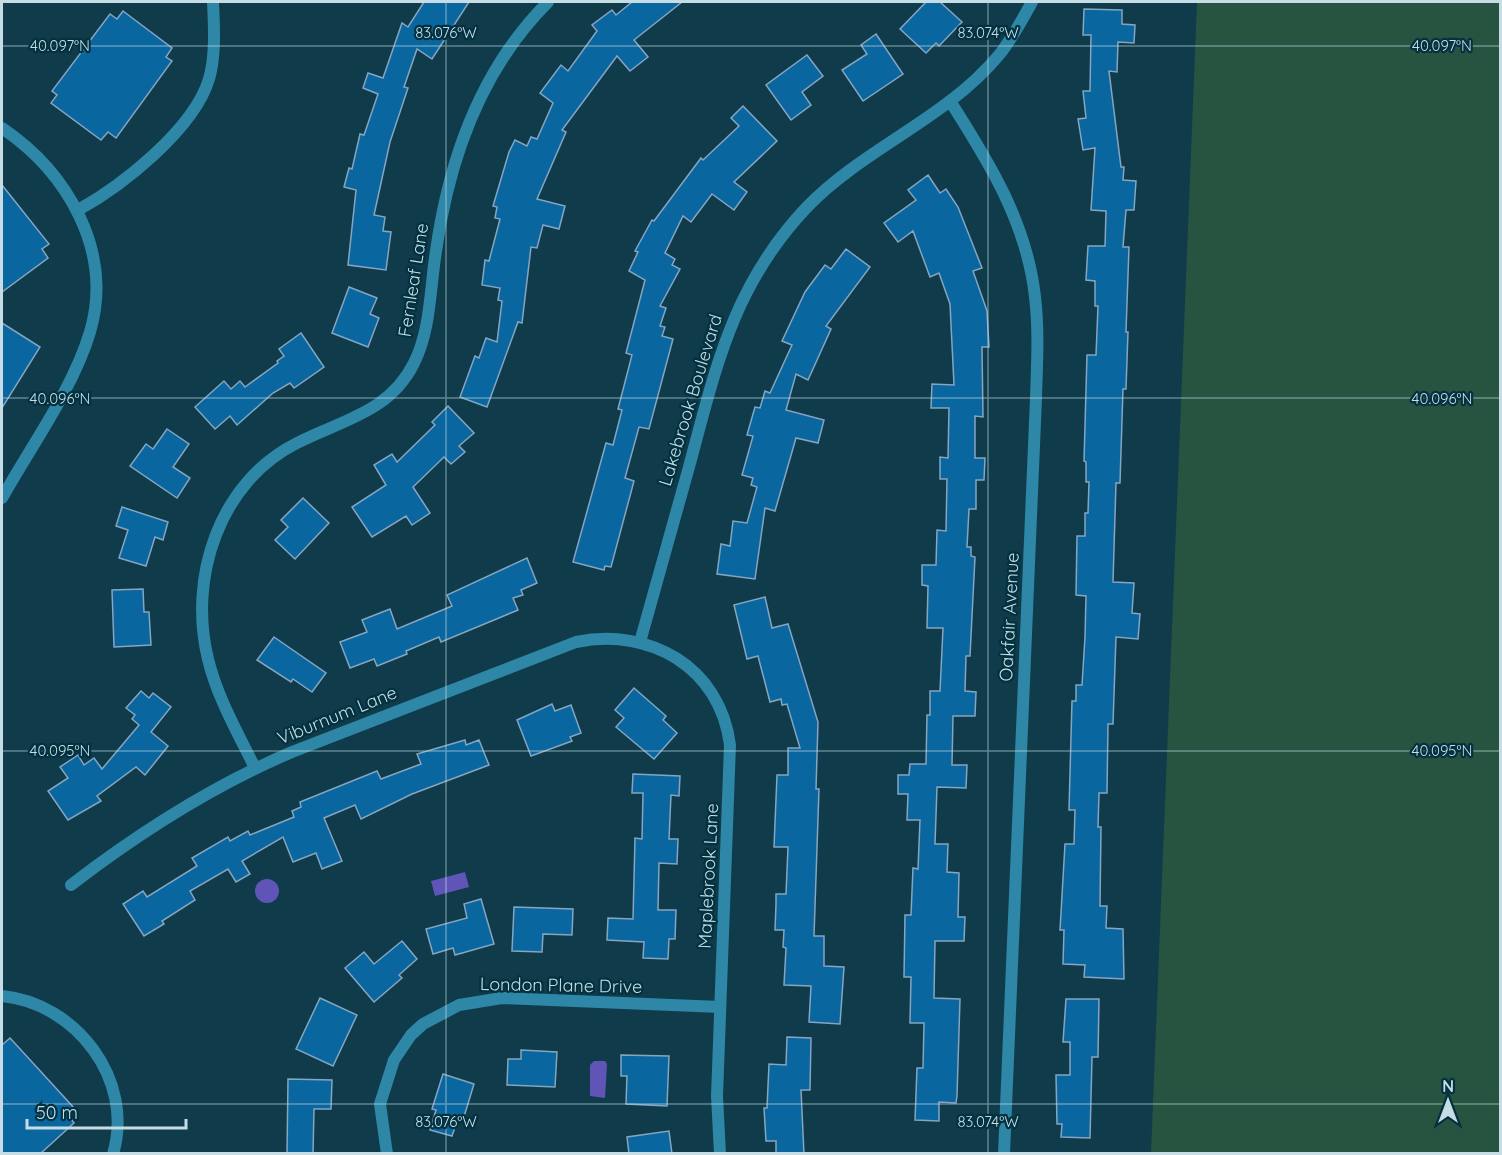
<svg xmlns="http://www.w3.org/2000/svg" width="1502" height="1155" font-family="Quicksand,sans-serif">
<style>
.green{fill:#275341}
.water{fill:#6055b7}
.building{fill:#0a669f;stroke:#85a5c1;stroke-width:1.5}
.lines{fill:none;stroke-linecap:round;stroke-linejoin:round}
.minor{stroke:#2e87a6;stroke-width:12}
.ticks{fill:none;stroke:#c7dde6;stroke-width:1.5;stroke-opacity:0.45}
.labels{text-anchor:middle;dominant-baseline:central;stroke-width:4.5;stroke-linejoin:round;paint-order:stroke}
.street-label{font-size:18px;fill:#c7dde6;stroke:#023140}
.ticks-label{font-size:15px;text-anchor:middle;fill:#c7dde6;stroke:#023140;stroke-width:4.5;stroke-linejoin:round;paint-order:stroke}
</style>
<rect width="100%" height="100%" fill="#0f3b4b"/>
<polygon class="green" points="1197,2 1500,2 1500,1153 1151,1153"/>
<g class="water">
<polygon points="465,872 469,887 435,896 431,881"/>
<circle cx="267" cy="891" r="12"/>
<polygon points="594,1061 605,1061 607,1064 605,1098 590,1096 590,1065"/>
</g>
<g class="building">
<polygon points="424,2 469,2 432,59 417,49 404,87 408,88 390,142 374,215 385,217 383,231 391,232 386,270 348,265 356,190 344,187 349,168 352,169 360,134 364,135 378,94 363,88 368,73 383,78 402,23 408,27"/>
<polygon points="632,2 682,2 634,40 648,57 630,71 617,56 562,130 566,132 537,199 565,206 559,229 543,225 537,248 531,247 522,323 518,322 487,407 460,397 475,356 479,358 486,338 497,342 502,301 498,300 500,288 482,285 485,260 489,261 500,219 495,218 497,207 493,206 509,152 515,140 527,146 531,137 537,139 553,103 540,93 561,65 568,71 597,31 592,25 612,10 616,15"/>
<polygon points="926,2 940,2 962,22 939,46 936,43 926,53 900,29"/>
<polygon points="1084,9 1122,10 1122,24 1135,25 1134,43 1118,42 1117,72 1109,71 1121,167 1124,167 1123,180 1136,181 1134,210 1126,210 1123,247 1129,247 1126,332 1128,332 1126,389 1123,389 1120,483 1116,483 1113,582 1134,583 1132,613 1140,614 1138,639 1116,637 1113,724 1108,724 1107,793 1099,793 1098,827 1101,827 1100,906 1107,906 1106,928 1123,929 1124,979 1084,977 1085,965 1063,964 1064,930 1060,930 1065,844 1074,844 1075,810 1069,810 1072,701 1076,701 1076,685 1082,685 1085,637 1086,596 1076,595 1077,536 1085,536 1085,513 1088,513 1089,482 1086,482 1086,462 1084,461 1087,355 1096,355 1098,306 1095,306 1095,281 1086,280 1088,246 1105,246 1106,211 1091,210 1095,148 1083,150 1078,119 1086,118 1083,91 1090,91 1091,35 1083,35"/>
<polygon points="123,11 172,48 166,57 172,61 116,138 108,132 101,140 51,103 57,95 52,91 110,14 117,19"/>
<polygon points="876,34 903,74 863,101 842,70 867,54 861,45"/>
<polygon points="807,55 823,76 802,92 811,105 791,120 766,85"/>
<polygon points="743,106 777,141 734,182 747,192 734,210 712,194 691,222 683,216 665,253 675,259 672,265 680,269 660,306 666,308 660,326 665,327 662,336 673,339 649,429 639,427 625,478 634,481 611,567 605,566 604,570 573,562 606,443 613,445 622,410 618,409 632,355 626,353 645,280 629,271 638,252 635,251 652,220 654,221 701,158 703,160 739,126 731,118"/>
<polygon points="928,175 940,193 946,189 958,207 982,268 973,271 987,311 989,347 982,347 983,417 975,416 975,458 985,458 984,480 976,480 976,509 969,509 967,547 971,547 971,556 975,557 970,656 966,656 965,691 976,692 975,716 953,716 952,765 967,765 966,788 937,787 935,844 948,844 947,872 959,873 958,917 965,917 964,941 935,941 934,998 960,999 957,1096 956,1103 939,1102 939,1121 915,1120 917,1068 923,1068 924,1023 910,1023 911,977 904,977 905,915 911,915 913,868 918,869 920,820 907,820 908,794 898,794 898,775 909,775 910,764 926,764 927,715 930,715 930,691 940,691 943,628 927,628 928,586 922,585 922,565 936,565 937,530 946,531 947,479 940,479 940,457 948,458 949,408 931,408 932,384 954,385 950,304 939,273 930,277 913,231 898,242 884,223 916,200 908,190"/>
<polygon points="2,185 49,244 42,249 48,258 2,292"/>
<polygon points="846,249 870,267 826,326 831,329 808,380 796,374 786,410 824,420 818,443 796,438 775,511 765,508 755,579 717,574 721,544 730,546 733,521 747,523 757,487 751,485 753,478 742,475 753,436 747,435 755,407 760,408 765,391 770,393 792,345 782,341 805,292 825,265 831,269"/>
<polygon points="349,287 377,298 370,314 379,318 368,347 332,333"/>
<polygon points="2,323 40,347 2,408"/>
<polygon points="301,333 324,367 294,388 290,383 273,393 237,425 230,416 215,429 195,407 224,381 231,389 240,381 245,387 278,363 277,361 284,356 279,349"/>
<polygon points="448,406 474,433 459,446 465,452 451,464 444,457 413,487 430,513 412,525 406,516 372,537 352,507 386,485 374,465 392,454 397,462 435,425 432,422"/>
<polygon points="167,429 189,444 173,467 190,478 177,498 130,466 146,444 153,449"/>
<polygon points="303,498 329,523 295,559 275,540 288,527 281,520"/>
<polygon points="122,507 168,522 163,540 155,537 146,566 119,558 128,530 116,526"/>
<polygon points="527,558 537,583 521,590 523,595 513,598 518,610 441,642 439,637 406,651 407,654 377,666 374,659 350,668 340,642 367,632 362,620 390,609 397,629 452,606 447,595"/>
<polygon points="143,589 144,612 149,612 151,645 114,647 112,590"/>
<polygon points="765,597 772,628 788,624 818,722 816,789 819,789 814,936 824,936 824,966 844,967 840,1024 809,1022 811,986 784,985 786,948 783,947 784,930 775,930 776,904 776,894 786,894 788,847 774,847 777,775 788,775 788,748 800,748 787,704 782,705 781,699 770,702 758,656 747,659 734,605"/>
<polygon points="274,637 326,673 312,692 293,679 291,682 257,660"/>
<polygon points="634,688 666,716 663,720 677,733 654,759 616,727 624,718 615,710"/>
<polygon points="141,691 149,698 153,693 171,707 151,732 168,746 145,775 136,767 97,796 101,801 68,820 48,791 68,778 60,767 78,755 84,765 94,758 102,769 139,725 132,719 135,715 126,708"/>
<polygon points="552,704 555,711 571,705 581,733 570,737 572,741 531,756 517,720"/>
<polygon points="465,740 466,745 479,740 489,765 412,794 361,819 355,805 324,818 342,861 322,869 316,853 293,862 283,837 242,861 250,874 236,882 228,869 190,891 195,900 162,921 164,924 144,936 123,904 143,891 147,897 197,866 192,858 228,837 230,841 248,831 250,835 294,817 292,811 301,807 300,802 377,771 381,779 421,764 417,754"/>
<polygon points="633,774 680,776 679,796 671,795 669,839 678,839 677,864 659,863 658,910 676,910 675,939 669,939 668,959 643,958 644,942 607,940 608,918 633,919 635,838 642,839 643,793 632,793"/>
<polygon points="481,899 494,944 455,955 453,948 433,954 426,929 467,918 464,904"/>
<polygon points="514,907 573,909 572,935 543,934 542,952 512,951"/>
<polygon points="402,941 417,959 399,975 402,978 374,1002 345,968 364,952 374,964"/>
<polygon points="320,998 357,1015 333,1066 296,1049"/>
<polygon points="1066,999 1099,999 1098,1057 1092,1057 1090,1138 1061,1137 1062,1124 1057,1124 1056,1075 1070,1075 1070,1042 1063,1042"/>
<polygon points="787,1037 811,1038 810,1090 801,1090 804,1154 776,1154 776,1141 766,1141 764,1108 767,1108 769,1064 786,1065"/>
<polygon points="10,1038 75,1109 68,1115 74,1123 40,1154 2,1154 2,1045"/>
<polygon points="521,1050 557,1052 555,1087 507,1085 508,1059 521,1059"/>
<polygon points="621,1055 669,1056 667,1106 626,1104 627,1076 621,1076"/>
<polygon points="443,1074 474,1084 463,1120 458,1118 452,1136 430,1130 436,1110 432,1109"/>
<polygon points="288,1079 332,1080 331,1109 314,1109 313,1154 287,1154"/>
<polygon points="669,1131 672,1154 629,1154 627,1137"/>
</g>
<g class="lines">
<g class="minor">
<path d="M950,101C989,162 1027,223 1035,297C1039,330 1037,364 1036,398L1004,1154"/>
<path d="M2,128C67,172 114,251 90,332C73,389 31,446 2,498"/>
<path d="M78,210C122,186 194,129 209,79C216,55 214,26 213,2"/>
<path d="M640,642C656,584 673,525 689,467C716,367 733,285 807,207C864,148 946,119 999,55C1012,39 1022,20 1032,2"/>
<path d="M255,768C238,733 217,697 208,659C188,578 219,482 297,443C342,420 390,412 414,363C431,329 430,288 436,251C449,159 481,69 548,2"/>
<path d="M71,885C140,832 212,786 292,752L576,642C650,627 720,667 730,745L717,1096L720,1154"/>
<path d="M2,996C76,1003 135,1080 113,1154"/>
<polyline points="387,1154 380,1104 394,1060 411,1035 423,1024 459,1005 502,998 720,1007"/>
</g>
</g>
<path class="ticks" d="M446,2V1154M988,2V1154M2,46H1500M2,398H1500M2,751H1500M2,1104H1500"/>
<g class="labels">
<g class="street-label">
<text transform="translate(413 280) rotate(-81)">Fernleaf Lane</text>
<text transform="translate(690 400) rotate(-73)">Lakebrook Boulevard</text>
<text transform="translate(1009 617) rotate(-87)">Oakfair Avenue</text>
<text transform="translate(337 715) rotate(-22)">Viburnum Lane</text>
<text transform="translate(708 876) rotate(-87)">Maplebrook Lane</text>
<text transform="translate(561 985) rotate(1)">London Plane Drive</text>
</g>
</g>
<g class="ticks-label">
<text x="446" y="38">83.076°W</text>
<text x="988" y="38">83.074°W</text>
<text x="60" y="51">40.097°N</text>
<text x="1442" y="51">40.097°N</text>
<text x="60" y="404">40.096°N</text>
<text x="1442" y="404">40.096°N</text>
<text x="60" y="756">40.095°N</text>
<text x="1442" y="756">40.095°N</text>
<text x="446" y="1127">83.076°W</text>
<text x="988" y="1127">83.074°W</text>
</g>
<rect width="1502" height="1155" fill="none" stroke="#c7dde6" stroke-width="6"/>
<g transform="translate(1448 1101)" stroke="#023140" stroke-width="4.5" paint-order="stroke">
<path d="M0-4.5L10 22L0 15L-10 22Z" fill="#c7dde6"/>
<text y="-9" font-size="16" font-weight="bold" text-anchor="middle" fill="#c7dde6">N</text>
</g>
<path d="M27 1119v9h159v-9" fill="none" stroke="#c7dde6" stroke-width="3"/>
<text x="36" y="1119" font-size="18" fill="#c7dde6" stroke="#023140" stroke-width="4.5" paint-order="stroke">50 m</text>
</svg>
